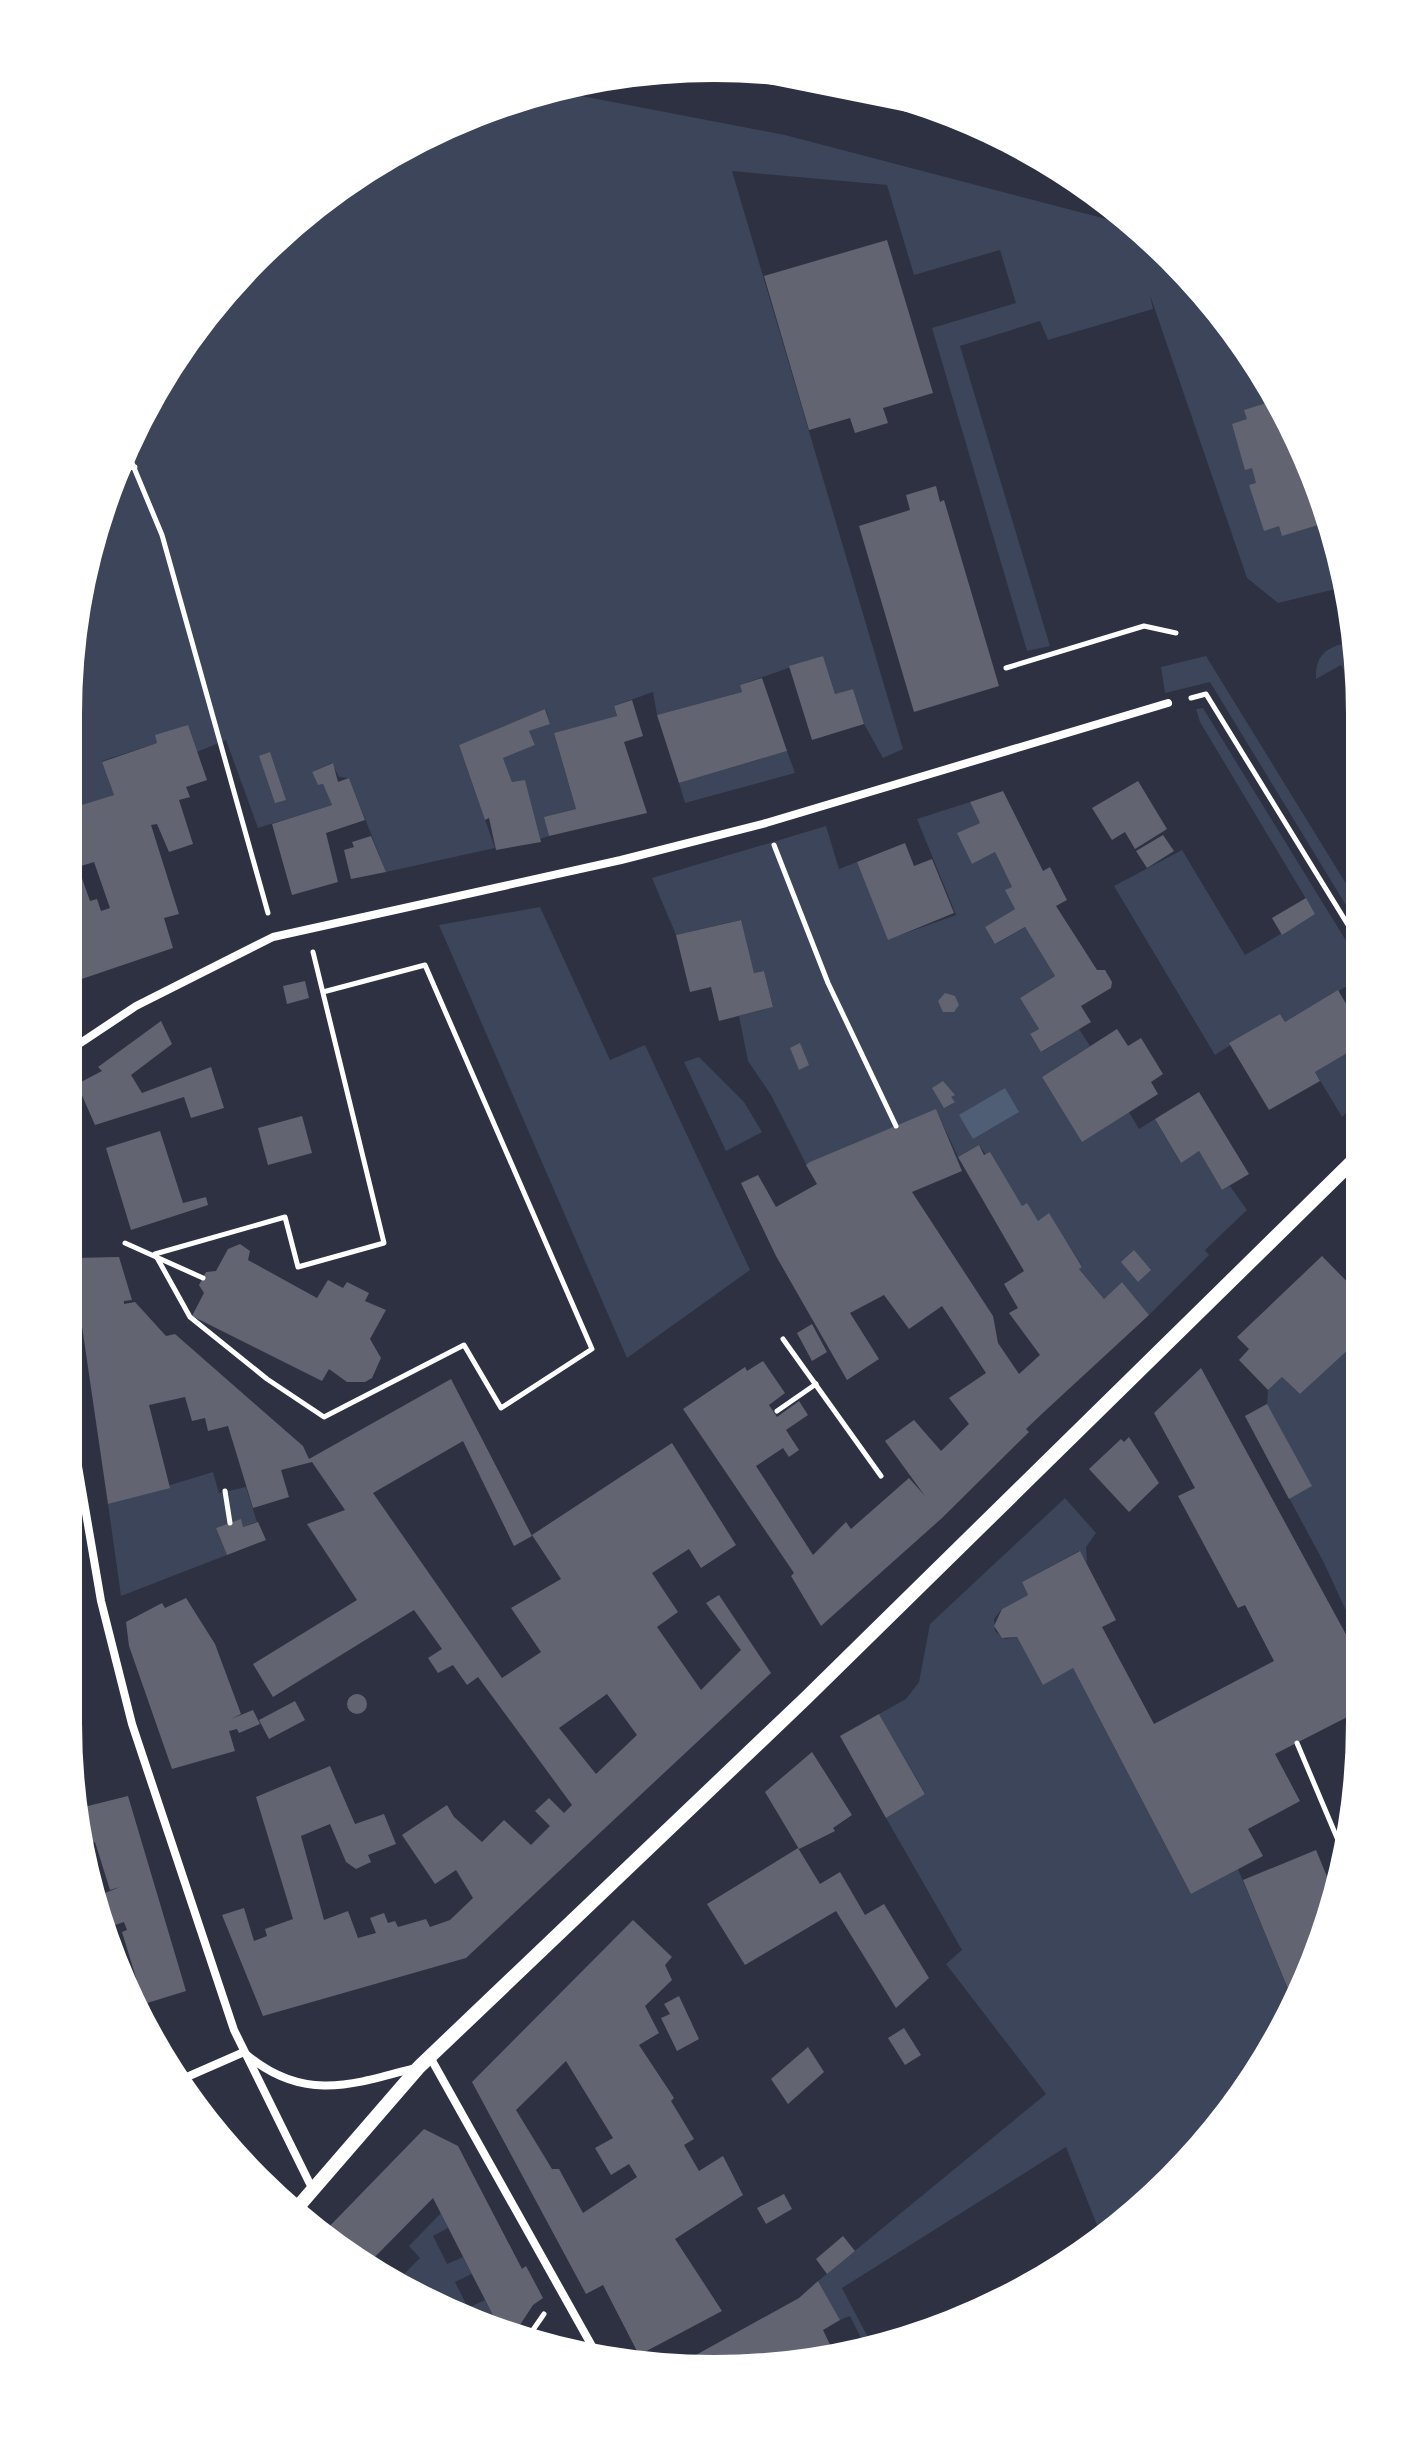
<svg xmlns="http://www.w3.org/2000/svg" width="1428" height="2437" font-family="Figtree,sans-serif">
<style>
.green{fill:#3c4559}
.water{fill:#4f5d75}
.building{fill:#626471;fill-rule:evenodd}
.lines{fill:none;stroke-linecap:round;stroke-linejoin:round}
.path{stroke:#fff;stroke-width:5}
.minor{stroke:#fff;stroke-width:8}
.tertiary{stroke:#fff;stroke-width:14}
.primary{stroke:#fff;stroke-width:20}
.rim{fill:none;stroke:#fff;stroke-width:4}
</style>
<rect width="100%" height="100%" fill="#2d3142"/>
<g class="green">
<polygon points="550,90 785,135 1137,227 1173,256 1275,390 1328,506 1344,587 1278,603 1247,578 1150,295 1153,309 1048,340 1040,321 960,346 1050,646 1027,651 932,328 1016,303 1000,250 914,275 887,185 732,171 903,749 883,758 864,724 853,689 835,694 823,656 740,685 742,692 657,715 653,692 614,706 617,717 554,733 576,809 545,817 549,836 540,839 525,781 512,782 503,758 535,745 529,731 550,724 546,709 459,745 495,848 386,872 349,778 339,777 332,763 312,772 318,785 323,784 332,805 258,828 226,740 197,752 156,735 157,743 102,761 114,795 76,807 67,780 67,749 73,747 67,729 67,671 100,506 175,354 255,256 354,175 466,116"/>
<path d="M1347,643L1360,668L1361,697L1341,665L1316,679C1315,656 1326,647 1347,643Z"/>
<polygon points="1206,656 1361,908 1361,930 1210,682 1165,693 1161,667"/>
<polygon points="1203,708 1361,965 1361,987 1356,981 1285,1022 1280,1014 1215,1055 1114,886 1182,850 1245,955 1315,914 1200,722 1196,709"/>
<polygon points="787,751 795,773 685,803 679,783"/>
<polygon points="970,802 980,823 958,833 972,864 995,852 1012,887 1006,890 1015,909 985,927 996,944 1025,927 1055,976 1020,998 1039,1029 1030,1035 1042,1052 1079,1029 1090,1046 1042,1077 1082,1141 1129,1112 1139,1129 1155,1119 1180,1162 1199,1151 1222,1190 1230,1186 1247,1210 1205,1250 1209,1255 1149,1315 1122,1282 1104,1299 1079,1269 1082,1266 1049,1214 1038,1221 1022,1206 979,1145 958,1157 936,1110 853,1144 808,1168 771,1095 748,1061 739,1016 773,1007 764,971 754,973 740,920 676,935 652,878 826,826 839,869 857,862 889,939 956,915 917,819"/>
<polygon points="540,907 610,1060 645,1045 750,1270 627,1358 439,925"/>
<polygon points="1361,1045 1361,1099 1342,1117 1315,1072"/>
<polygon points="699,1057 744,1102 762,1132 726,1151 684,1062"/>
<polygon points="1361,1338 1361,1643 1324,1563 1245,1416 1267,1404 1268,1390 1282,1377 1300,1394"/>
<polygon points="213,1472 219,1493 246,1487 257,1522 243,1527 240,1520 216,1528 227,1555 121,1596 108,1504"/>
<polygon points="1065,1498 1096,1533 1086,1547 1087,1563 1079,1551 1022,1582 1028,1595 1002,1609 994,1619 995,1631 1005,1639 1017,1637 1043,1684 1073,1668 1191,1894 1238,1869 1293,2001 1253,2083 1109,2237 1103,2240 1066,2147 842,2288 872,2345 865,2346 850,2316 840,2320 818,2281 1046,2094 946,1964 962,1950 886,1818 925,1793 879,1714 906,1699 919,1682 930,1624"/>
<polygon points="441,2213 448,2228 433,2236 447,2264 463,2257 472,2274 455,2282 468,2308 485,2300 499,2327 384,2275 388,2272 398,2280 420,2258 409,2246"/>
</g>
<polygon class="water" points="1005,1088 1019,1112 973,1139 959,1115"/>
<g class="building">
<polygon points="887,240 933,393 883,408 888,423 855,433 850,418 809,430 764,276"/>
<polygon points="1279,399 1328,506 1331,521 1282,536 1279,526 1264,531 1249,485 1256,483 1252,468 1245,470 1232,424 1247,419 1244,410"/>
<polygon points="936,486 940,502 944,500 999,686 914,712 859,526 910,510 906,495"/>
<polygon points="823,656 835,694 853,689 864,724 812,740 789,666"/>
<polygon points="762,678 787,751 679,783 657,715 742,692 740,685"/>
<polygon points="632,700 643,736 624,742 647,813 549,836 544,817 576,809 554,733 617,716 614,706"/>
<polygon points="545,709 550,724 529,731 535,745 503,758 512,782 525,780 541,842 496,850 489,818 485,820 459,745"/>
<path d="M188,725L207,780L186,787L190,797L179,800L193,844L169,852L157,824L151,825L179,914L164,918L173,948L67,984V797L72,795L75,807L114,795L102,762L157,743L155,735ZM94,862L110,908L101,911L97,899L90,901L78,867Z"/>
<polygon points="270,752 286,800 275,803 259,756"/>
<polygon points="333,763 338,782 349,778 365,820 326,833 338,882 292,895 272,824 332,805 323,784 318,785 312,772"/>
<polygon points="1138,781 1167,829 1135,849 1125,832 1112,840 1092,808"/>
<polygon points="1003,791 1043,871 1050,867 1067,900 1056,906 1097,970 1105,970 1112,982 1111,988 1081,1006 1091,1022 1041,1052 1030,1034 1039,1029 1020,998 1055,976 1025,927 995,944 985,927 1015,909 1005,890 1012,887 995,852 972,864 957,833 980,823 970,802"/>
<polygon points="1163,835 1174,851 1147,868 1136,851"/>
<polygon points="371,836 386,872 351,879 344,850 354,847 352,842"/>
<polygon points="905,843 914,866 932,859 954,913 888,940 857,862"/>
<polygon points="1306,898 1315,914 1282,935 1272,918"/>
<polygon points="741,920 754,973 764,971 773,1007 719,1021 711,987 690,992 676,935"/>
<polygon points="305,981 309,998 287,1004 283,986"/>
<polygon points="1338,990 1361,1029 1361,1045 1315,1072 1320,1081 1269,1110 1229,1043 1280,1014 1285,1022"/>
<polygon points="945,993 955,996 959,1005 954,1012 943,1012 938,1001"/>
<polygon points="161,1021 172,1044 131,1075 142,1093 211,1067 224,1108 191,1118 184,1097 95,1125 77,1084 102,1071 98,1067"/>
<polygon points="1117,1029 1128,1046 1141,1038 1163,1074 1151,1082 1158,1094 1082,1142 1042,1077"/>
<polygon points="800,1043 809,1065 799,1070 790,1048"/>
<polygon points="943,1081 955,1095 951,1097 955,1102 944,1108 932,1088"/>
<polygon points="1199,1092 1249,1174 1222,1190 1199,1151 1181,1163 1155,1119"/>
<polygon points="936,1109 962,1171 912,1192 993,1316 998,1343 1019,1374 1040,1355 1009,1313 1018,1308 1004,1284 1024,1271 958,1157 979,1145 984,1155 990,1152 1022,1206 1027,1203 1038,1221 1049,1213 1082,1267 1079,1269 1104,1299 1122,1282 1149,1315 1045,1411 1026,1429 1029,1432 942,1518 821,1626 791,1576 794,1573 683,1409 745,1367 747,1371 763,1361 785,1393 769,1405 777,1417 799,1401 808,1415 786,1430 799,1450 789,1457 783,1448 756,1466 813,1555 846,1522 851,1529 909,1478 925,1496 885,1441 914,1420 941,1451 969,1424 949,1398 986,1373 942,1306 909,1329 884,1295 850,1313 879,1359 847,1380 776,1256 741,1183 758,1175 776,1207 817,1184 806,1165 810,1162"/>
<polygon points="302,1116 312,1153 268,1165 258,1128"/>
<polygon points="160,1131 183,1203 206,1197 208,1205 131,1230 106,1148"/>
<polygon points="240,1244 250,1251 248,1260 317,1298 328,1280 343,1288 347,1282 369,1293 365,1301 386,1310 370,1339 381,1358 372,1378 365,1382 347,1382 329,1369 322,1381 192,1316 204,1293 199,1285 206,1272 216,1271 228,1249"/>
<polygon points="1134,1250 1151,1270 1138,1282 1121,1262"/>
<polygon points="1322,1256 1361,1296 1361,1302 1348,1314 1361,1327 1361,1338 1300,1394 1282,1377 1268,1390 1239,1360 1249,1349 1237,1337"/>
<path d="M119,1257L132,1300L124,1301V1304L135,1302L166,1336L175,1334L303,1446L309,1459L451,1379L532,1536L514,1546L463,1441L373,1493L502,1678L541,1652L511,1608L561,1579L532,1535L672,1443L736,1545L701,1568L689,1549L652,1573L678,1612L657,1627L701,1690L741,1650L706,1603L719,1595L771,1673L466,1958L263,2016L222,1915L244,1908L254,1941L267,1936L265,1929L293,1919L256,1797L330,1766L355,1824L384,1814L396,1844L368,1855L371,1862L356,1869L346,1862L330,1824L301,1836L324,1920L348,1911L358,1938L376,1933L370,1918L384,1913L388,1923L395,1921L398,1927L426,1919L430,1927L450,1920L473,1898L456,1870L435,1884L402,1835L447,1805L454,1817L482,1842L504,1820L531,1845L550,1826L535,1811L549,1798L564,1813L572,1805L478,1677L467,1685L453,1665L438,1673L428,1658L442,1649L414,1610L273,1697L253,1664L357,1600L307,1524L345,1510L312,1462L281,1470L289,1497L253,1508L228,1426L208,1431L205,1418L192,1421L185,1397L149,1405L170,1488L108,1504L72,1258ZM607,1694L637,1735L596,1774L559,1728Z"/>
<polygon points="812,1324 827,1352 812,1361 797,1333"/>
<polygon points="1201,1368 1361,1662 1361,1710 1275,1754 1300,1801 1248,1829 1263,1856 1191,1894 1073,1668 1043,1685 1017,1637 1002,1638 994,1626 1002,1609 1028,1595 1022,1582 1080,1551 1116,1620 1102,1627 1154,1724 1274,1661 1245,1605 1238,1608 1178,1496 1195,1488 1154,1413"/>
<polygon points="1267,1404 1312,1486 1289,1499 1245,1416"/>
<polygon points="1129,1437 1159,1483 1129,1512 1089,1469 1121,1439 1124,1442"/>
<polygon points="241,1519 243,1527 258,1522 266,1540 227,1555 216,1528"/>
<polygon points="66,1537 79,1586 66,1589"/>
<polygon points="186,1598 215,1644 241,1714 231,1719 253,1710 260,1724 239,1733 237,1729 229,1731 235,1751 172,1769 129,1646 126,1622 162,1603 165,1608"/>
<circle cx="357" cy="1704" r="10"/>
<polygon points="295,1701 305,1720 269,1739 259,1720"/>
<polygon points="879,1714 925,1794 886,1818 840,1736"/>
<polygon points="812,1752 852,1815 833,1828 835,1831 799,1849 765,1792"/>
<polygon points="128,1796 186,1991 144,2004 122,1932 127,1930 124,1922 100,1930 95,1897 120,1887 110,1890 95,1842 86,1844 80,1808"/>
<polygon points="798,1848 820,1884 840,1872 865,1915 884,1904 929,1978 896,2008 836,1911 745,1965 707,1904"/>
<polygon points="1316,1850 1335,1896 1327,1932 1293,2001 1243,1880"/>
<path d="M633,1920L672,1957L665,1965L672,1980L645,2006L659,2033L639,2045L674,2098L671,2101L694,2139L684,2145L699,2171L723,2156L743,2195L675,2239L722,2311L639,2355L603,2285L586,2294L472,2082ZM566,2061L613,2138L595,2148L611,2175L629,2164L637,2177L583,2213L559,2169H552L516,2110Z"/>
<polygon points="679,1996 699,2039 677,2051 661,2018 670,2014 664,2004"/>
<polygon points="904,2028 921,2055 905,2065 888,2038"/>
<polygon points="808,2047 824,2072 788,2104 771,2079"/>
<polygon points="424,2129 458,2146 522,2269 526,2266 543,2298 533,2305 514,2334 499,2327 433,2198 365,2267 354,2262 323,2233"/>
<polygon points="784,2194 792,2209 766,2224 757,2208"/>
<polygon points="843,2236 855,2251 827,2274 816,2259"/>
<polygon points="818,2281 840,2320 823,2330 833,2351 714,2371 676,2366 799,2298"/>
</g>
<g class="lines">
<g class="path">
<polyline points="127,451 162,535 268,913"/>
<polyline points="119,469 135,467"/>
<polyline points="1006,668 1144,626 1176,633"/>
<polyline points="1191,698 1206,694 1361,946"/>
<polyline points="774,845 828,983 896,1126"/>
<polyline points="313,952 384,1243 298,1267 285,1217 155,1254 190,1317 267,1379 324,1417 464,1345 501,1408 592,1349 425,965 323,992"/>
<polyline points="125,1243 203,1278"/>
<polyline points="783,1339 881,1476"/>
<polyline points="777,1411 816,1384"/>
<polyline points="225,1491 230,1523"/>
<polyline points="1297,1743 1343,1852"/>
<polyline points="526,2340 544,2314"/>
</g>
<g class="minor">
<polyline points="67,1052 136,1006 273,937 621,860 766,823 1168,703"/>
<polyline points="66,1396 101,1601 132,1724 234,2030 312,2188"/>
<path d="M247,2055C304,2102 352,2085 415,2068"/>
<polyline points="430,2057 597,2355"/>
<polyline points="180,2080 244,2052"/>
</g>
<polyline class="tertiary" points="297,2208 419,2067 806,1698 1361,1153"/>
<polyline class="primary" points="744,69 943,109"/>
</g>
<path d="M0 0H1428V2437H0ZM714 80H714A634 634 0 0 1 1348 714V1723A634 634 0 0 1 714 2357H714A634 634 0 0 1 80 1723V714A634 634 0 0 1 714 80Z" fill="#fff" fill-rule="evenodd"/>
<path class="rim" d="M714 80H714A634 634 0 0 1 1348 714V1723A634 634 0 0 1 714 2357H714A634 634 0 0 1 80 1723V714A634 634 0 0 1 714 80Z"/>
</svg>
